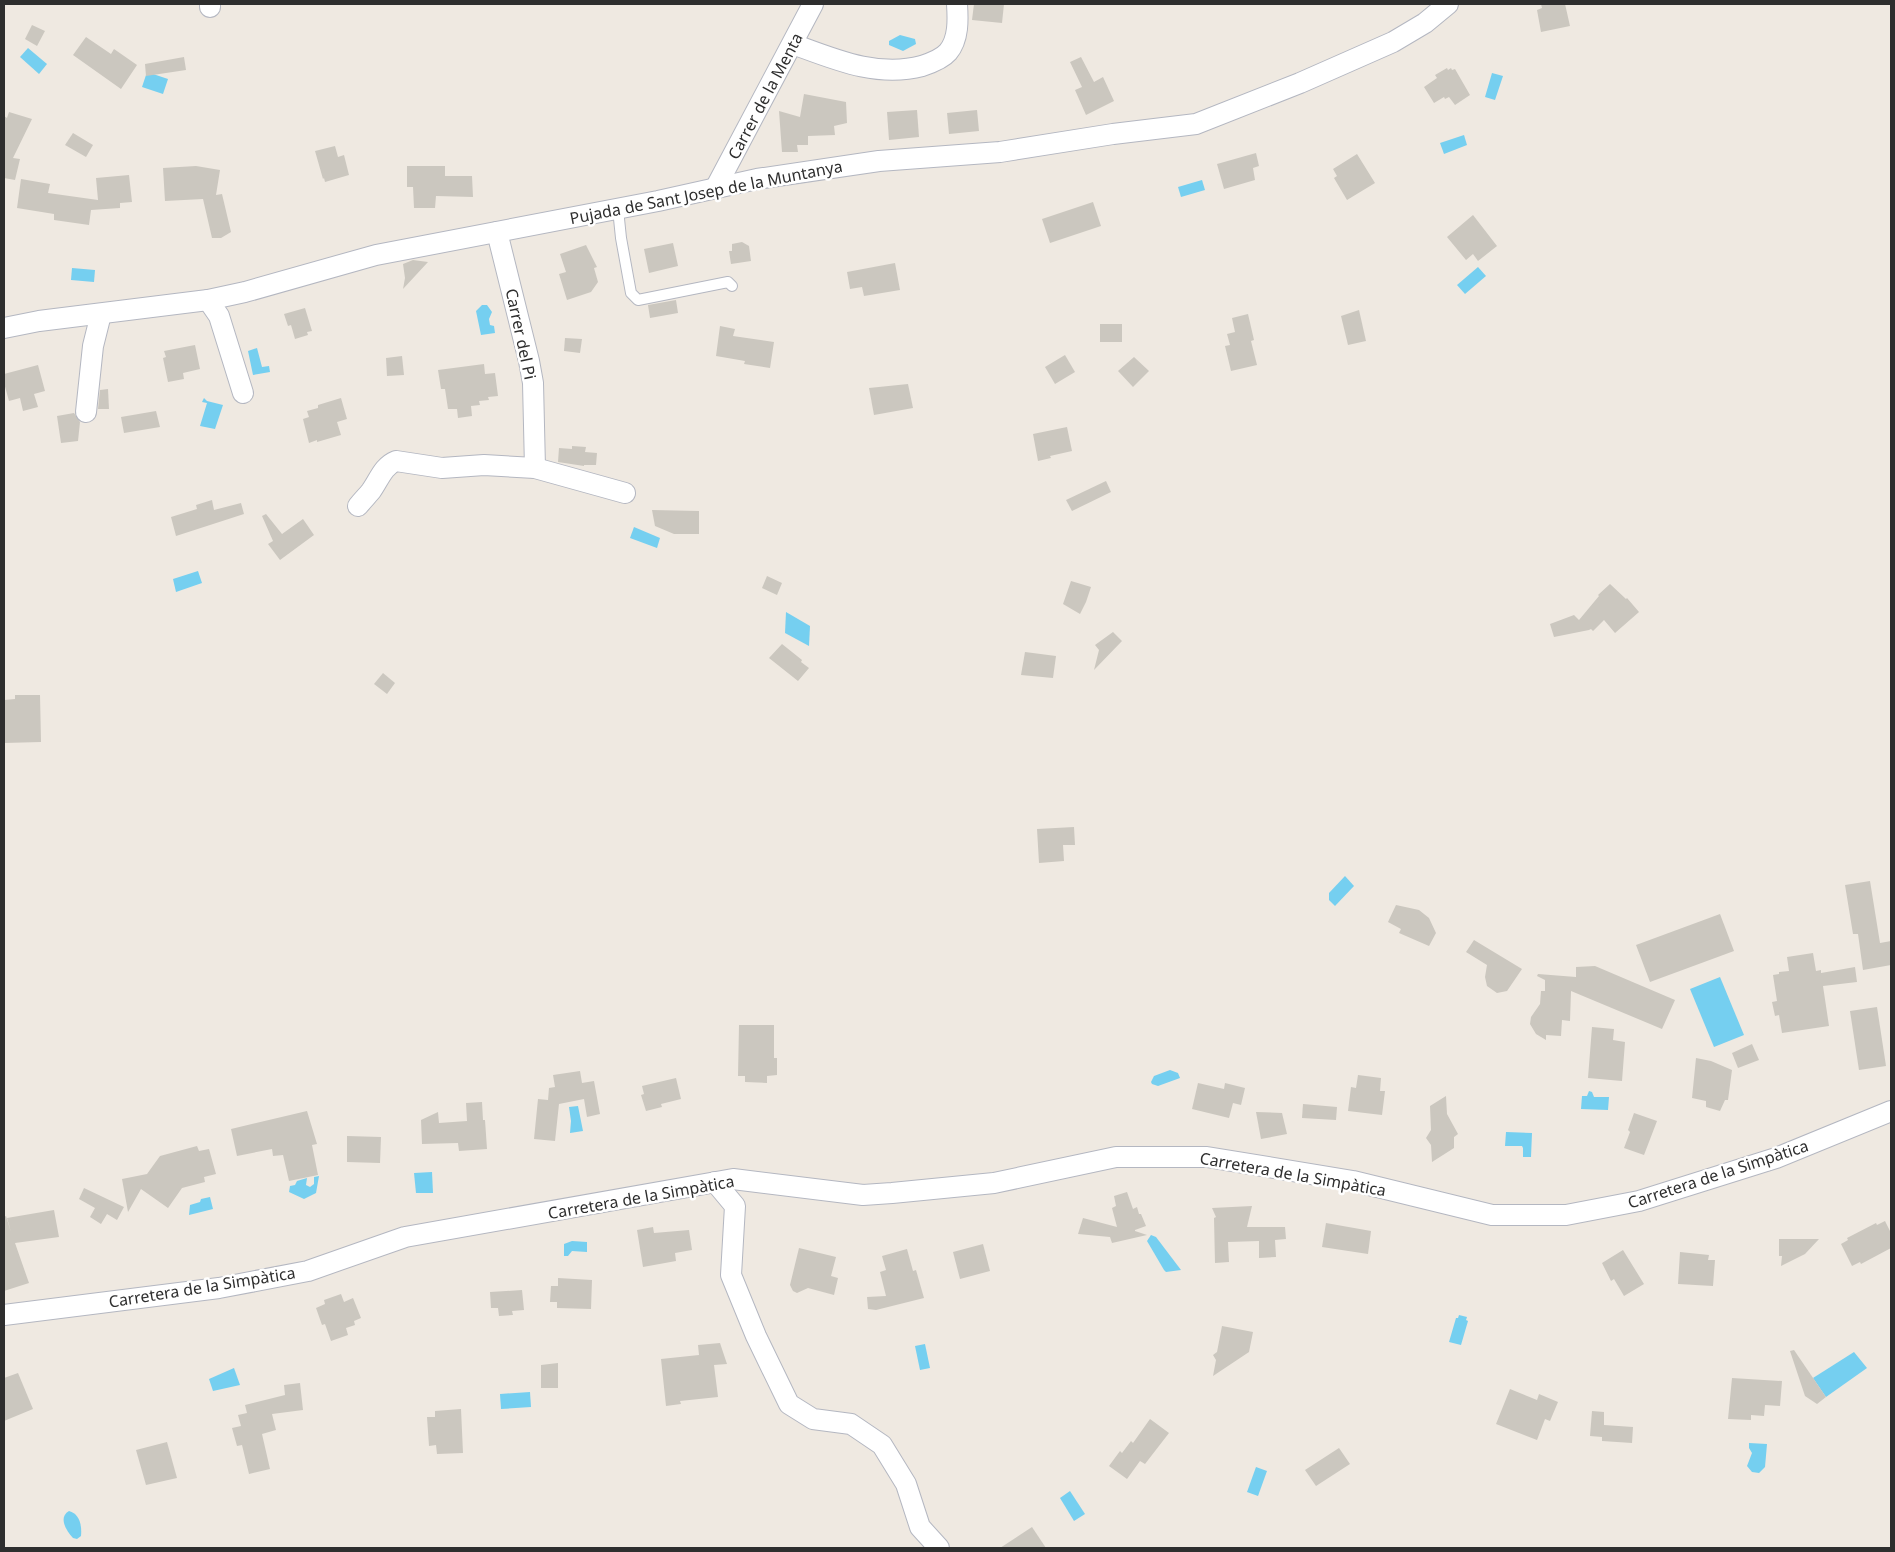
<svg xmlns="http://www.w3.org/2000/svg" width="1895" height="1552" font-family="'Noto Sans',sans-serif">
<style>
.water{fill:#75cff0}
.building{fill:#cbc7bf}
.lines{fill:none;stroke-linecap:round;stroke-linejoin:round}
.lane-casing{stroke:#b4b7c1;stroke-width:12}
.street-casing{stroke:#b4b7c1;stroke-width:22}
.lane{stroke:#fff;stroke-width:10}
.street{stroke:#fff;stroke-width:20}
.labels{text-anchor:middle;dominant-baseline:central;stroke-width:5;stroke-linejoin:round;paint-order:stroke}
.street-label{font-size:16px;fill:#2e2e2e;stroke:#fff}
</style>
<rect width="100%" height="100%" fill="#efe9e1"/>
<g class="water">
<polygon points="900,35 915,39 916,44 903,51 889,45 889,41"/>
<polygon points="28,48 47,64 39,74 20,57"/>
<polygon points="147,72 168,79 163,94 142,87"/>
<polygon points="1492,73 1503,76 1495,100 1485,97"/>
<polygon points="1464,135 1467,145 1444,154 1440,143"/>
<polygon points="1202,180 1205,190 1181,197 1178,187"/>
<polygon points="1478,267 1486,276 1465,294 1457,285"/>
<polygon points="72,268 95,270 94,282 71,280"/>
<polygon points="482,305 487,305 492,312 489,319 490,325 494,326 495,333 481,335 476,311"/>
<polygon points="257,348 262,367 269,366 270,372 253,375 248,351"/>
<polygon points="204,398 207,401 223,405 215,429 200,426 207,403 202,402"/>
<polygon points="634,527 660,538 657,548 630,538"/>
<polygon points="198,571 202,583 176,592 173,579"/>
<polygon points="786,612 810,626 809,646 785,633"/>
<polygon points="1345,876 1354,886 1335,906 1329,900 1329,893"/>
<polygon points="1720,977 1744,1035 1714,1047 1690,989"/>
<polygon points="1170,1070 1178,1073 1180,1078 1158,1086 1152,1084 1151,1082 1154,1076"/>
<polygon points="1589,1091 1592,1092 1594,1097 1609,1097 1608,1110 1581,1109 1582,1096 1587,1096"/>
<polygon points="578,1106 583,1131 570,1133 571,1121 569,1107"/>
<polygon points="1506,1132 1532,1133 1531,1157 1523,1157 1523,1148 1522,1146 1505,1146"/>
<polygon points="432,1172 433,1193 416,1193 414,1173"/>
<polygon points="319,1176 316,1193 304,1199 289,1192 290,1186 295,1185 297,1181 307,1178 306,1185 310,1187 314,1184 314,1177"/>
<polygon points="210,1197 213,1209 189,1215 190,1205 200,1202 201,1199"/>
<polygon points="1151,1235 1156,1237 1181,1270 1166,1272 1164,1270 1147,1241"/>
<polygon points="572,1241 587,1242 587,1252 572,1251 568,1256 564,1256 564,1244"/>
<polygon points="1459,1315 1467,1317 1466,1320 1468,1321 1461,1345 1449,1342 1456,1318 1458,1318"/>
<polygon points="925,1344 930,1368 920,1370 915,1346"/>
<polygon points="1854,1352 1867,1368 1826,1397 1813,1378"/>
<polygon points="234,1368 240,1385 213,1391 209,1379"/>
<polygon points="530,1392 531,1407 501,1409 500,1394"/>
<polygon points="1749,1443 1767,1444 1765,1467 1759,1473 1752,1472 1747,1466 1752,1453 1749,1448"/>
<polygon points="1256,1467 1267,1471 1258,1496 1247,1492"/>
<polygon points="1070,1491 1085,1514 1074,1521 1060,1498"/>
<path d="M69,1511C80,1514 82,1526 81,1536L77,1539L73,1538C66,1531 58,1517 69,1511Z"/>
</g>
<g class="building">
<polygon points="974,4 1004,4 1002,23 972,20"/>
<polygon points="1541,4 1565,4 1570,26 1541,32 1537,10 1542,8"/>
<polygon points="32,25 45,31 37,46 25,39"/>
<polygon points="86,37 111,54 114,49 137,65 121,89 73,55"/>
<polygon points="184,57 186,70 146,76 145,64"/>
<polygon points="1081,57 1094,82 1103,77 1114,101 1086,115 1075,90 1082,87 1070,62"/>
<polygon points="1447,68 1448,70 1451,68 1452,70 1455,69 1470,95 1455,105 1449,97 1445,99 1444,97 1434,103 1424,87 1437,78 1435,75"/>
<polygon points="804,94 846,102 847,123 834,126 835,135 808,136 808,145 797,145 798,152 782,152 779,111 800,117"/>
<polygon points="917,110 919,137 889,140 887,112"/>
<polygon points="977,110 979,131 949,134 947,113"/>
<polygon points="9,112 32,119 13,158 20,159 15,180 4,178 4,116 7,118"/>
<polygon points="73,133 93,145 86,157 65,145"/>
<polygon points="335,146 338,157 344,155 349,175 325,182 324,178 323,179 315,151"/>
<polygon points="1256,153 1259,166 1253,168 1255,180 1224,189 1217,164"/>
<polygon points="1357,154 1375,183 1347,200 1334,178 1337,176 1333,169"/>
<polygon points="196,166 220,170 216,195 222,194 231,232 221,238 212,238 203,199 165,201 163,168"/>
<polygon points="407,166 445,166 445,176 472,176 473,197 436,196 435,208 414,208 413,187 407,187"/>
<polygon points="129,175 132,202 120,203 120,208 91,210 89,225 54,220 54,214 17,208 21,179 50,184 48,193 98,200 96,178"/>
<polygon points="1093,202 1101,226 1050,243 1042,219"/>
<polygon points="1473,215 1497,246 1478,261 1473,254 1466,260 1447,237"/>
<polygon points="742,242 749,246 751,261 731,264 729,251 732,251 732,244"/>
<polygon points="673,243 678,266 649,273 644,249"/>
<polygon points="586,245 597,267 594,268 598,282 591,292 567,300 559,274 566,272 560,254"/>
<polygon points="413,260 428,262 403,289 405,278 403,264"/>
<polygon points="895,263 900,290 864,296 862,287 850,289 847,272"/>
<polygon points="676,300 678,313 650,318 648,305"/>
<polygon points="305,308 312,331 307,332 308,335 295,339 291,325 288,326 284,314"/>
<polygon points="1359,310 1366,341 1348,345 1341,316"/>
<polygon points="1248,314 1254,340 1251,341 1257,365 1231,371 1225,346 1230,345 1227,334 1235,332 1232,318"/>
<rect x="1100" y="324" width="22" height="18"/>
<polygon points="720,326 735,329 733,336 774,342 770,368 744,364 745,361 716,356"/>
<polygon points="565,338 582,339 580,353 564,351"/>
<polygon points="195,345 200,369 183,373 184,379 168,382 163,358 166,357 164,351"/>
<polygon points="1065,355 1075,372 1055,384 1045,367"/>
<polygon points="402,356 404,375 387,376 386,358"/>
<polygon points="1134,357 1149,371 1133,387 1118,371"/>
<polygon points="484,364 485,374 495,373 498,396 488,397 489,400 479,401 480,405 471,406 472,416 458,418 457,409 448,409 445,389 441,389 438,370"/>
<polygon points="38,365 45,391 34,394 38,407 23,411 20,398 9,401 4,383 4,374"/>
<polygon points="908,384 913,408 874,415 869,388"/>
<polygon points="108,389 109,409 98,409 100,390"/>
<polygon points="341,398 347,419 337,422 341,435 317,442 317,440 309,443 303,419 309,417 307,411 318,408 318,405"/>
<polygon points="156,411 160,427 124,433 121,417"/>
<polygon points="74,413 80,422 78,441 61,443 57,416"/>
<polygon points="1067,427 1072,451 1050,456 1051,458 1038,461 1033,434"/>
<polygon points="572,446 586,447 585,452 597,453 596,465 584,465 584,466 558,462 559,448 572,449"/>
<polygon points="1106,481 1111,492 1072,511 1066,500"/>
<polygon points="212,500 214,510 241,503 244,514 176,536 171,517 197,509 196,505"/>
<polygon points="652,510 699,511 699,534 674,534 655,526"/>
<polygon points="266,514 282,534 303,519 314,535 280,560 268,544 273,541 262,516"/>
<polygon points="767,576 782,583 777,595 762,588"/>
<polygon points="1071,581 1091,587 1086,602 1080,614 1063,604"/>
<polygon points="1610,584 1626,599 1627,598 1639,612 1615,633 1604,620 1593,631 1591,629 1589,630 1554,637 1550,624 1574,615 1579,620 1599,596 1598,595"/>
<polygon points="1113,632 1122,641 1094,670 1099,650 1095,645"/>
<polygon points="782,644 802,660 801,662 809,668 798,681 769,658"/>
<polygon points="1025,652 1056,656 1053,678 1021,675"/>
<polygon points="383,673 395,683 387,694 374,684"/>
<polygon points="15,695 40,695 41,742 4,743 4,700 15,699"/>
<polygon points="1074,827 1075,845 1063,845 1064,861 1039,863 1037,829"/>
<polygon points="1870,881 1880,943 1891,941 1891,965 1863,970 1858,934 1853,934 1845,885"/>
<polygon points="1396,905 1419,910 1429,918 1436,933 1429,946 1399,933 1401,929 1388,922"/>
<polygon points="1720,914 1734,951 1650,982 1636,945"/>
<polygon points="1474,940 1522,969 1507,991 1497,993 1487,986 1485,977 1487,965 1466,952"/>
<polygon points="1813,953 1816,971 1821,970 1821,973 1855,967 1857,982 1823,986 1829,1026 1782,1033 1779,1015 1775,1016 1772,1002 1777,1001 1773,975 1779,974 1779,972 1789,971 1787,957"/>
<polygon points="1595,966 1675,1000 1662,1029 1571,991 1570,1021 1562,1020 1561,1036 1546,1035 1546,1040 1536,1034 1530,1024 1531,1017 1540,1004 1541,991 1545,991 1545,980 1537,976 1538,974 1576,977 1576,967"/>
<polygon points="1877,1007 1886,1066 1859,1070 1850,1011"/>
<polygon points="739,1025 774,1025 774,1058 777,1058 777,1075 767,1076 767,1083 745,1082 745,1076 738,1076"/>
<polygon points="1592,1027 1614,1029 1613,1040 1625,1042 1622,1081 1588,1078"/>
<polygon points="1752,1044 1759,1060 1738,1068 1732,1053"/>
<polygon points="1696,1058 1711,1061 1732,1070 1728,1100 1725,1100 1720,1111 1706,1107 1706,1101 1692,1098"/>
<polygon points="580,1071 582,1083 594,1081 600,1114 587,1117 584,1099 559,1104 555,1141 534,1139 538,1099 548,1100 549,1088 555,1087 553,1075"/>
<polygon points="1358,1075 1381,1078 1380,1091 1385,1091 1382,1115 1348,1111 1351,1087 1356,1088"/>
<polygon points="676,1078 681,1099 661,1104 662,1107 646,1111 641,1095 644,1094 642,1086"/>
<polygon points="1198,1083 1224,1089 1225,1083 1245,1088 1241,1105 1233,1103 1229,1118 1192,1109"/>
<polygon points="1446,1096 1447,1114 1458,1134 1454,1137 1454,1148 1432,1162 1431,1145 1426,1138 1431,1130 1430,1106"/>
<polygon points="482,1102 483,1120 485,1120 487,1149 459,1151 458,1143 422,1144 421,1120 438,1112 439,1123 467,1121 466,1103"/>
<polygon points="1303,1104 1337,1107 1336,1120 1302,1118"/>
<polygon points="307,1111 317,1144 312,1145 318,1175 289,1181 283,1155 273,1156 272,1149 237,1156 231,1129"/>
<polygon points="1256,1112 1282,1113 1287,1134 1261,1139"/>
<polygon points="1634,1113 1657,1121 1644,1155 1624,1148 1630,1132 1628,1130"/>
<polygon points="347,1136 381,1137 380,1163 347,1162"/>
<polygon points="197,1146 199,1151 209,1149 216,1174 204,1177 205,1182 182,1188 168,1208 141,1189 128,1212 122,1179 147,1174 160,1156"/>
<polygon points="84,1188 124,1207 117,1220 107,1214 101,1224 90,1217 95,1208 79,1199"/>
<polygon points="1127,1192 1133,1209 1137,1207 1139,1214 1141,1214 1146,1226 1135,1230 1135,1231 1147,1235 1112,1243 1110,1237 1078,1234 1083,1218 1117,1227 1112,1208 1116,1206 1114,1196"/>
<polygon points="1252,1206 1247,1227 1285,1227 1286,1239 1275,1240 1276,1257 1259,1258 1259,1241 1228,1242 1229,1262 1215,1263 1214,1218 1216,1217 1212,1208"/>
<polygon points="54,1210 59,1237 15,1243 29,1283 4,1291 4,1217 6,1216 11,1232 7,1218"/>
<polygon points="1885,1221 1891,1233 1891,1248 1861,1264 1860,1262 1852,1266 1841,1244 1848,1240 1847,1238 1876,1223 1877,1225"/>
<polygon points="1326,1223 1371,1231 1368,1254 1322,1247"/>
<polygon points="653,1227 654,1233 689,1230 692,1250 675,1253 676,1261 643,1267 637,1230"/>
<polygon points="1779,1239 1819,1239 1805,1254 1781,1266 1782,1256 1779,1256"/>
<polygon points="983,1244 990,1271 960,1279 953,1252"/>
<polygon points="799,1248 836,1257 831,1276 838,1278 834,1295 808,1288 797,1293 793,1291 790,1285"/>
<polygon points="907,1249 913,1271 916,1270 924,1298 876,1310 868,1309 867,1297 886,1296 880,1272 886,1270 882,1256"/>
<polygon points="1623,1250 1644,1284 1624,1296 1614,1279 1611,1281 1602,1263"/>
<polygon points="1680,1252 1709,1255 1708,1260 1715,1260 1713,1286 1678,1284"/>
<polygon points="558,1278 592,1280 591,1309 557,1308 557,1302 550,1302 551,1286 558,1286"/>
<polygon points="522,1290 524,1310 512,1311 513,1315 499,1316 498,1308 491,1308 490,1292"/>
<polygon points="341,1294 344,1302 353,1298 361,1318 354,1321 355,1325 346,1328 348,1335 331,1341 325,1324 322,1325 316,1308 325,1304 324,1300"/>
<polygon points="1222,1326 1253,1332 1249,1352 1213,1376 1216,1360 1213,1355 1217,1352"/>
<polygon points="720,1343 727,1364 714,1365 718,1397 680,1401 681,1404 666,1406 661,1359 699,1355 698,1345"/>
<polygon points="1794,1350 1826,1397 1817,1404 1805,1396 1790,1351"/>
<polygon points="558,1363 558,1388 541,1388 541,1365"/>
<polygon points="18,1373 33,1409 4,1421 4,1378"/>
<polygon points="1732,1378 1782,1381 1780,1406 1765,1405 1764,1416 1751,1415 1751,1420 1728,1419"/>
<polygon points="300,1383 303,1410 272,1414 276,1430 262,1434 270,1469 249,1474 242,1445 237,1446 232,1428 241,1426 238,1415 247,1413 245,1405 285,1395 284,1385"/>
<polygon points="1510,1389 1537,1400 1539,1394 1558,1402 1550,1421 1545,1419 1537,1440 1496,1424"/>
<polygon points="461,1409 463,1453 437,1454 436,1445 429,1446 427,1417 435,1417 435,1411"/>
<polygon points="1592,1411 1604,1412 1604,1425 1633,1427 1632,1443 1602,1441 1602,1437 1590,1436"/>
<polygon points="1150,1419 1169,1433 1145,1464 1140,1461 1127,1479 1109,1466 1120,1451 1122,1453 1131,1441 1133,1443"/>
<polygon points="167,1442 177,1478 146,1485 136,1450"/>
<polygon points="1339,1448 1350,1464 1316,1486 1305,1470"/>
<polygon points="1032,1527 1046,1548 1000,1548"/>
</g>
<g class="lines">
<g class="lane-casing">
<polyline id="lane" points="618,209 621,238 631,293 638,300 728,282 732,286"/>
</g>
<g class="street-casing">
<g id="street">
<polyline points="210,4 210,7"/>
<path d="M793,44C834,59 877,78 922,66C931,63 942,59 948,52C959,39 958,19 957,4"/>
<polyline points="716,187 813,4"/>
<polyline points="497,232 529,361 533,383 535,468"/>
<polyline points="208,300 219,316 243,393"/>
<polyline points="4,328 39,321 208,300 245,292 376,255 658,201 757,179 879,161 1000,152 1113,134 1196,124 1300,83 1393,42 1425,23 1448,4"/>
<polyline points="86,412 93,346 101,314"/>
<path d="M358,506C362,501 367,496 371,491C379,480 383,466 396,461L442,468L484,465L535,468L625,493"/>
<polyline points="715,1182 735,1206 731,1275 756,1336 789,1404 813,1419 851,1424 882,1445 906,1484 920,1527 939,1548"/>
<polyline points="4,1315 219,1288 308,1271 405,1237 733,1179 863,1195 892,1193 994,1183 1116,1157 1207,1157 1353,1181 1492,1215 1566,1215 1639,1201 1776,1158 1891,1111"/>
</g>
</g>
<use href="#lane" class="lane"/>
<use href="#street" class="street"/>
</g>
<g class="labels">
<g class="street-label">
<text transform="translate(765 96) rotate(-62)">Carrer de la Menta</text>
<text transform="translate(706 192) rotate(-11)">Pujada de Sant Josep de la Muntanya</text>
<text transform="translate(521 334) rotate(78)">Carrer del Pi</text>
<text transform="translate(1293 1174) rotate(10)">Carretera de la Simpàtica</text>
<text transform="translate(1718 1174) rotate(-18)">Carretera de la Simpàtica</text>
<text transform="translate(641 1197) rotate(-10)">Carretera de la Simpàtica</text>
<text transform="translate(202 1287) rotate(-9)">Carretera de la Simpàtica</text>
</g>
</g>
<rect width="1895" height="1552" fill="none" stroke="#2e2e2e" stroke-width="10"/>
</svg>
